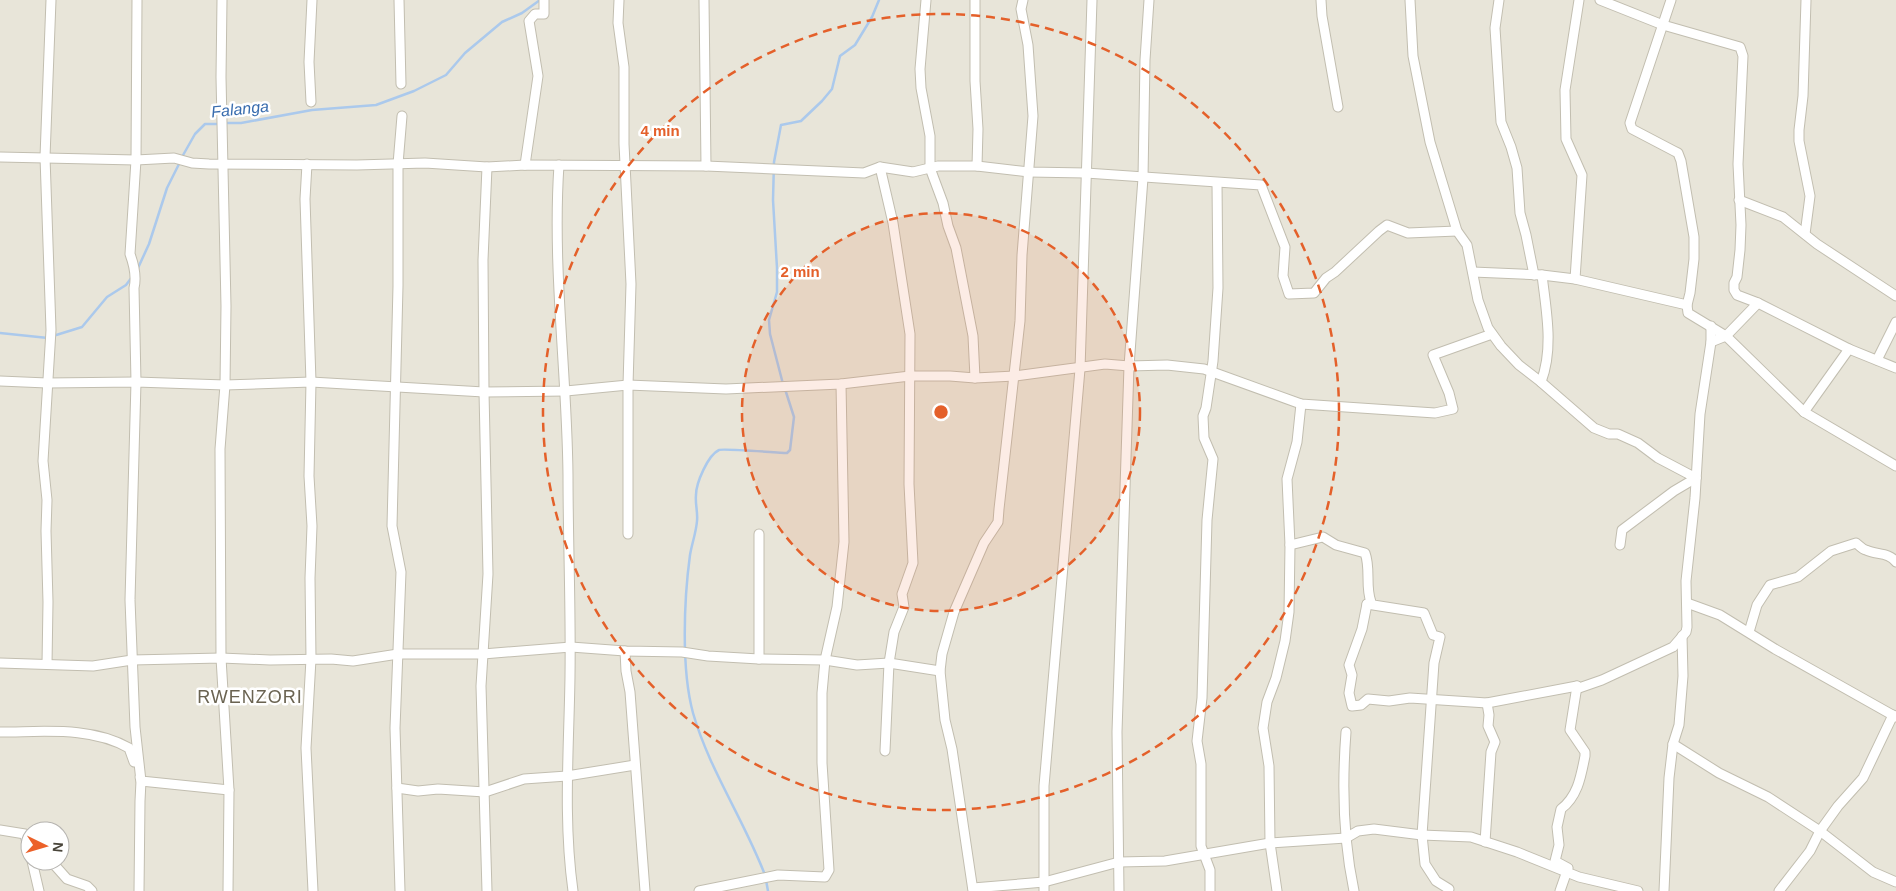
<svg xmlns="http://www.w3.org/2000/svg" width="1896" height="891" font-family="Arial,sans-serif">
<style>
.residential{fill:#e8e5d9;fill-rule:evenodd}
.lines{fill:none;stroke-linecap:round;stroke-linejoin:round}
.stream{stroke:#abc9ec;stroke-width:2.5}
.minor-casing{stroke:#c2beb0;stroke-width:11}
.minor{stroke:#fff;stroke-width:9}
.ring{fill:none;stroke:#e4602a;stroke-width:2.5;stroke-dasharray:9 6}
.labels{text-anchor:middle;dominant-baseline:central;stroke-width:5;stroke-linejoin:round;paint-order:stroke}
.water-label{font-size:16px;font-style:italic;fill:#386cae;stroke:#fff}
.quarter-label{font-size:18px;letter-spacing:1px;fill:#6a6351;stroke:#fff}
.centre{fill:#e4602a;stroke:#fff;stroke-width:2.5}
.ring-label{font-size:15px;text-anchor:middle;font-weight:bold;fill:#e4602a;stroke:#fff;stroke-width:5;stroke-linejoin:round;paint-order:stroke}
</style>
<rect width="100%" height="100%" fill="#f4f2ea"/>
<path class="residential" d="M0,0H1896V891H0ZM30,831H60V861H30Z"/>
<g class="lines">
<g class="stream">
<polyline points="225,123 241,123 312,110 376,105 414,91 446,75 465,53 502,22 522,13 540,0"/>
<polyline points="182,157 195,134 205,124 219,124"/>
<polyline points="138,268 149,244 167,188 180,162"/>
<polyline points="0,333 48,338"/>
<polyline points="53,336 82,327 107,297 126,285 132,277"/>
<polyline points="783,384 770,334 769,320 777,292 777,268 773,200 774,162 781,125 801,121 822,101 832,89 840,56 855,45 872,17 879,0"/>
<path d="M765,875C744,820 709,769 693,713C681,669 684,599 690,555C692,543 696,533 697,521C698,512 695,504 696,495C696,483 708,455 719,450C723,448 778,453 787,453L790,450L794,417L785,389"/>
<polyline points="766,880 768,891"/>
</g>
<g class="minor-casing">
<g id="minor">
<path d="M137,0L136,160L130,254C134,265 137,276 134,288L136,382L130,600L135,727L141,781L140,801L139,891"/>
<polyline points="222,0 221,77 226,306 225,385 220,449 221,658 229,790 228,891"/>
<polyline points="399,0 401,84"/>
<polyline points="619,0 618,23 624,67 624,144 631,284 628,385 628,534"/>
<polyline points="704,0 706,166"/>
<polyline points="926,0 920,69 921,88 930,136 930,168 943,203 948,226 956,248 973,336 975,378"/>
<polyline points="975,0 975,81 978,129 977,166"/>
<polyline points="1321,0 1322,16 1338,107"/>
<polyline points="1410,0 1413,56 1430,142 1457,231 1467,245 1478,300 1488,328 1501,346 1519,365 1541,382 1594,428 1609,434 1618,434 1638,443 1658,458 1696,478"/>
<polyline points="1499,0 1495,28 1501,122 1511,147 1517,168 1520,213 1526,235 1534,275"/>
<polyline points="1600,0 1663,25 1740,47 1743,56 1738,164 1741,225 1740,250 1737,277 1734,283 1734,290 1737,295 1758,303 1849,349 1896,368"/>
<polyline points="1671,0 1630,123 1632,129 1674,151 1678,153 1681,161 1694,237 1694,259 1690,293 1687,305 1688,313 1726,336 1804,412 1896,466"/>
<polyline points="311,102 309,62 312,0"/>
<polyline points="0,157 136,160 174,158 192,163 209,164 357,165 425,163 487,167 525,165 706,166 864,173 880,167 913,172 938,166 977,166 1029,172 1086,173 1261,185 1285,247 1283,276 1289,294 1314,293 1326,278 1335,272 1379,231 1387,225 1408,233 1457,231"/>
<polyline points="307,164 305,199 311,382 309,476 312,526 310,578 311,659 306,748 313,891"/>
<polyline points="525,165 538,76 529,21 535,14 544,14 544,0"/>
<path d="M559,165C552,268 567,372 568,475C568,542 571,609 570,676C569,748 563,819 573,891"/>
<polyline points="487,167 483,260 484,392 488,574 481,686 487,891"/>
<polyline points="880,167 893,223 910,334 909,484 913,563 902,594 904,607 894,632 889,663 885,751"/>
<polyline points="1739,200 1783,217 1817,244 1896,296"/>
<polyline points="1805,234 1810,196 1799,141 1799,130 1803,96 1806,0"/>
<polyline points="1473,272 1542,275 1575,279 1687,305"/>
<polyline points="1575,279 1582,175 1566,139 1565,90 1579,0"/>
<polyline points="1711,342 1726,336 1758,303"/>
<polyline points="1877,360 1896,322"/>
<polyline points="0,381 47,383 136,382 225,385 311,382 484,392 566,391 628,385 726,389 841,384 910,376 950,376 975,378 1015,376 1105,364 1129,366 1167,365 1204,369 1301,404 1435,413 1453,409 1449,393 1433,355 1492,334"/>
<path d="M1541,382C1554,348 1546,310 1542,275"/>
<polyline points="1804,412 1849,349"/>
<polyline points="759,534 759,659"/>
<path d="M1290,545L1323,537L1336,545L1365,553C1371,569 1365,586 1371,602L1367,604L1424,613L1433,635L1440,637L1434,663L1422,835L1425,864L1436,881L1449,889"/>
<polyline points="1620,545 1622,530 1674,491 1696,478"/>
<polyline points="1687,603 1720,615 1775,649 1896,717"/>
<polyline points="1367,604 1362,629 1349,665 1352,675 1349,693 1352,706 1361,705 1368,699 1389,701 1410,698 1487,703 1577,686 1579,688 1602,680 1673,647 1686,632 1687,627 1686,581 1695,498 1700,414 1711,342 1711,326"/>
<path d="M1749,632L1757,605L1770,585L1798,577L1831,551L1856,543C1859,545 1862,549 1866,550C1876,555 1889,552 1896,562"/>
<polyline points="625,651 626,671 630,692 645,891"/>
<polyline points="0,663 93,666 132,660 221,658 270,660 331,659 353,661 398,654 483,654 571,647 625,651 682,652 708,656 759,659 825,660 857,665 889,663 940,671"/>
<polyline points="47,664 48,602 46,531 47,500 43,461 51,330 45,157 51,0"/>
<path d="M0,732C43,732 91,726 129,748L134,762"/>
<path d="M1346,732C1342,784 1343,839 1354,891"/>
<polyline points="1673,744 1719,773 1768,797 1820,831 1873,872 1896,882"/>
<polyline points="140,777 141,781 229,790"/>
<polyline points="397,788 418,791 438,789 485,792 524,779 567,776 635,765"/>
<polyline points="0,830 25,834 30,839"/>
<polyline points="25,835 30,854"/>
<polyline points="1485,842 1491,752 1495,742 1488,726 1489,715 1487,703"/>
<polyline points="32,861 39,891"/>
<polyline points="51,861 67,879 87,886 92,891"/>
<polyline points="973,888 1044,882 1119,862 1165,861 1270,843 1346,838 1358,831 1374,829 1422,835 1471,837 1517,852 1579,877 1638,891"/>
<polyline points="400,891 395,728 401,572 392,526 398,286 398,164 402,116"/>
<polyline points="699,891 778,875 825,877 829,870 822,763 822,693 825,660 837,607 844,542 841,384"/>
<polyline points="973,891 952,749 945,720 940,671 942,654 954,612 984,543 998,522 999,509 1020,321 1022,255 1033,116 1028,45 1021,9 1023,0"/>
<polyline points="1044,891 1044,786 1080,369 1092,0"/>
<polyline points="1119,891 1117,732 1129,366 1143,178 1145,60 1149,0"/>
<polyline points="1210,891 1210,870 1201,846 1201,764 1197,741 1202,698 1207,520 1213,459 1204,438 1203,416 1206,408 1213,361 1218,288 1217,183"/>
<polyline points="1277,891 1270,843 1269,766 1263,728 1267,702 1276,678 1285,641 1289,612 1290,545 1287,479 1297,442 1301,404"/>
<path d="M1560,891L1568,868L1555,861L1559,845L1557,827L1561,809C1578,796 1581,776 1585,756V752L1570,730L1577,686"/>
<polyline points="1664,891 1669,778 1673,744 1679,725 1683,676 1682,636"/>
<polyline points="1779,891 1810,851 1820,831 1838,806 1863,778 1893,715"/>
</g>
</g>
<use href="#minor" class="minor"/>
</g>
<circle cx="941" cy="412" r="199" fill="#e4602a" fill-opacity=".12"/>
<g class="ring">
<circle cx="941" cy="412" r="199"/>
<circle cx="941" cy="412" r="398"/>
</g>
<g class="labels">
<g class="water-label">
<text transform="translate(240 109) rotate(-6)">Falanga</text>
</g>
<g class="quarter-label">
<text x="250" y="697">RWENZORI</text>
</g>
</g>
<circle cx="941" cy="412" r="8" class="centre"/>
<g class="ring-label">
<text x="660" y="136">4 min</text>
<text x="800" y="277">2 min</text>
</g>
<g transform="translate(45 846) rotate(95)"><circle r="24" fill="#ffffff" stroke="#b6b4b0"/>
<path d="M0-4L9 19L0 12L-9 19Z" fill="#ec6129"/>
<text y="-8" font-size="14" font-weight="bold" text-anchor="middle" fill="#484439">N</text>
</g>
</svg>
